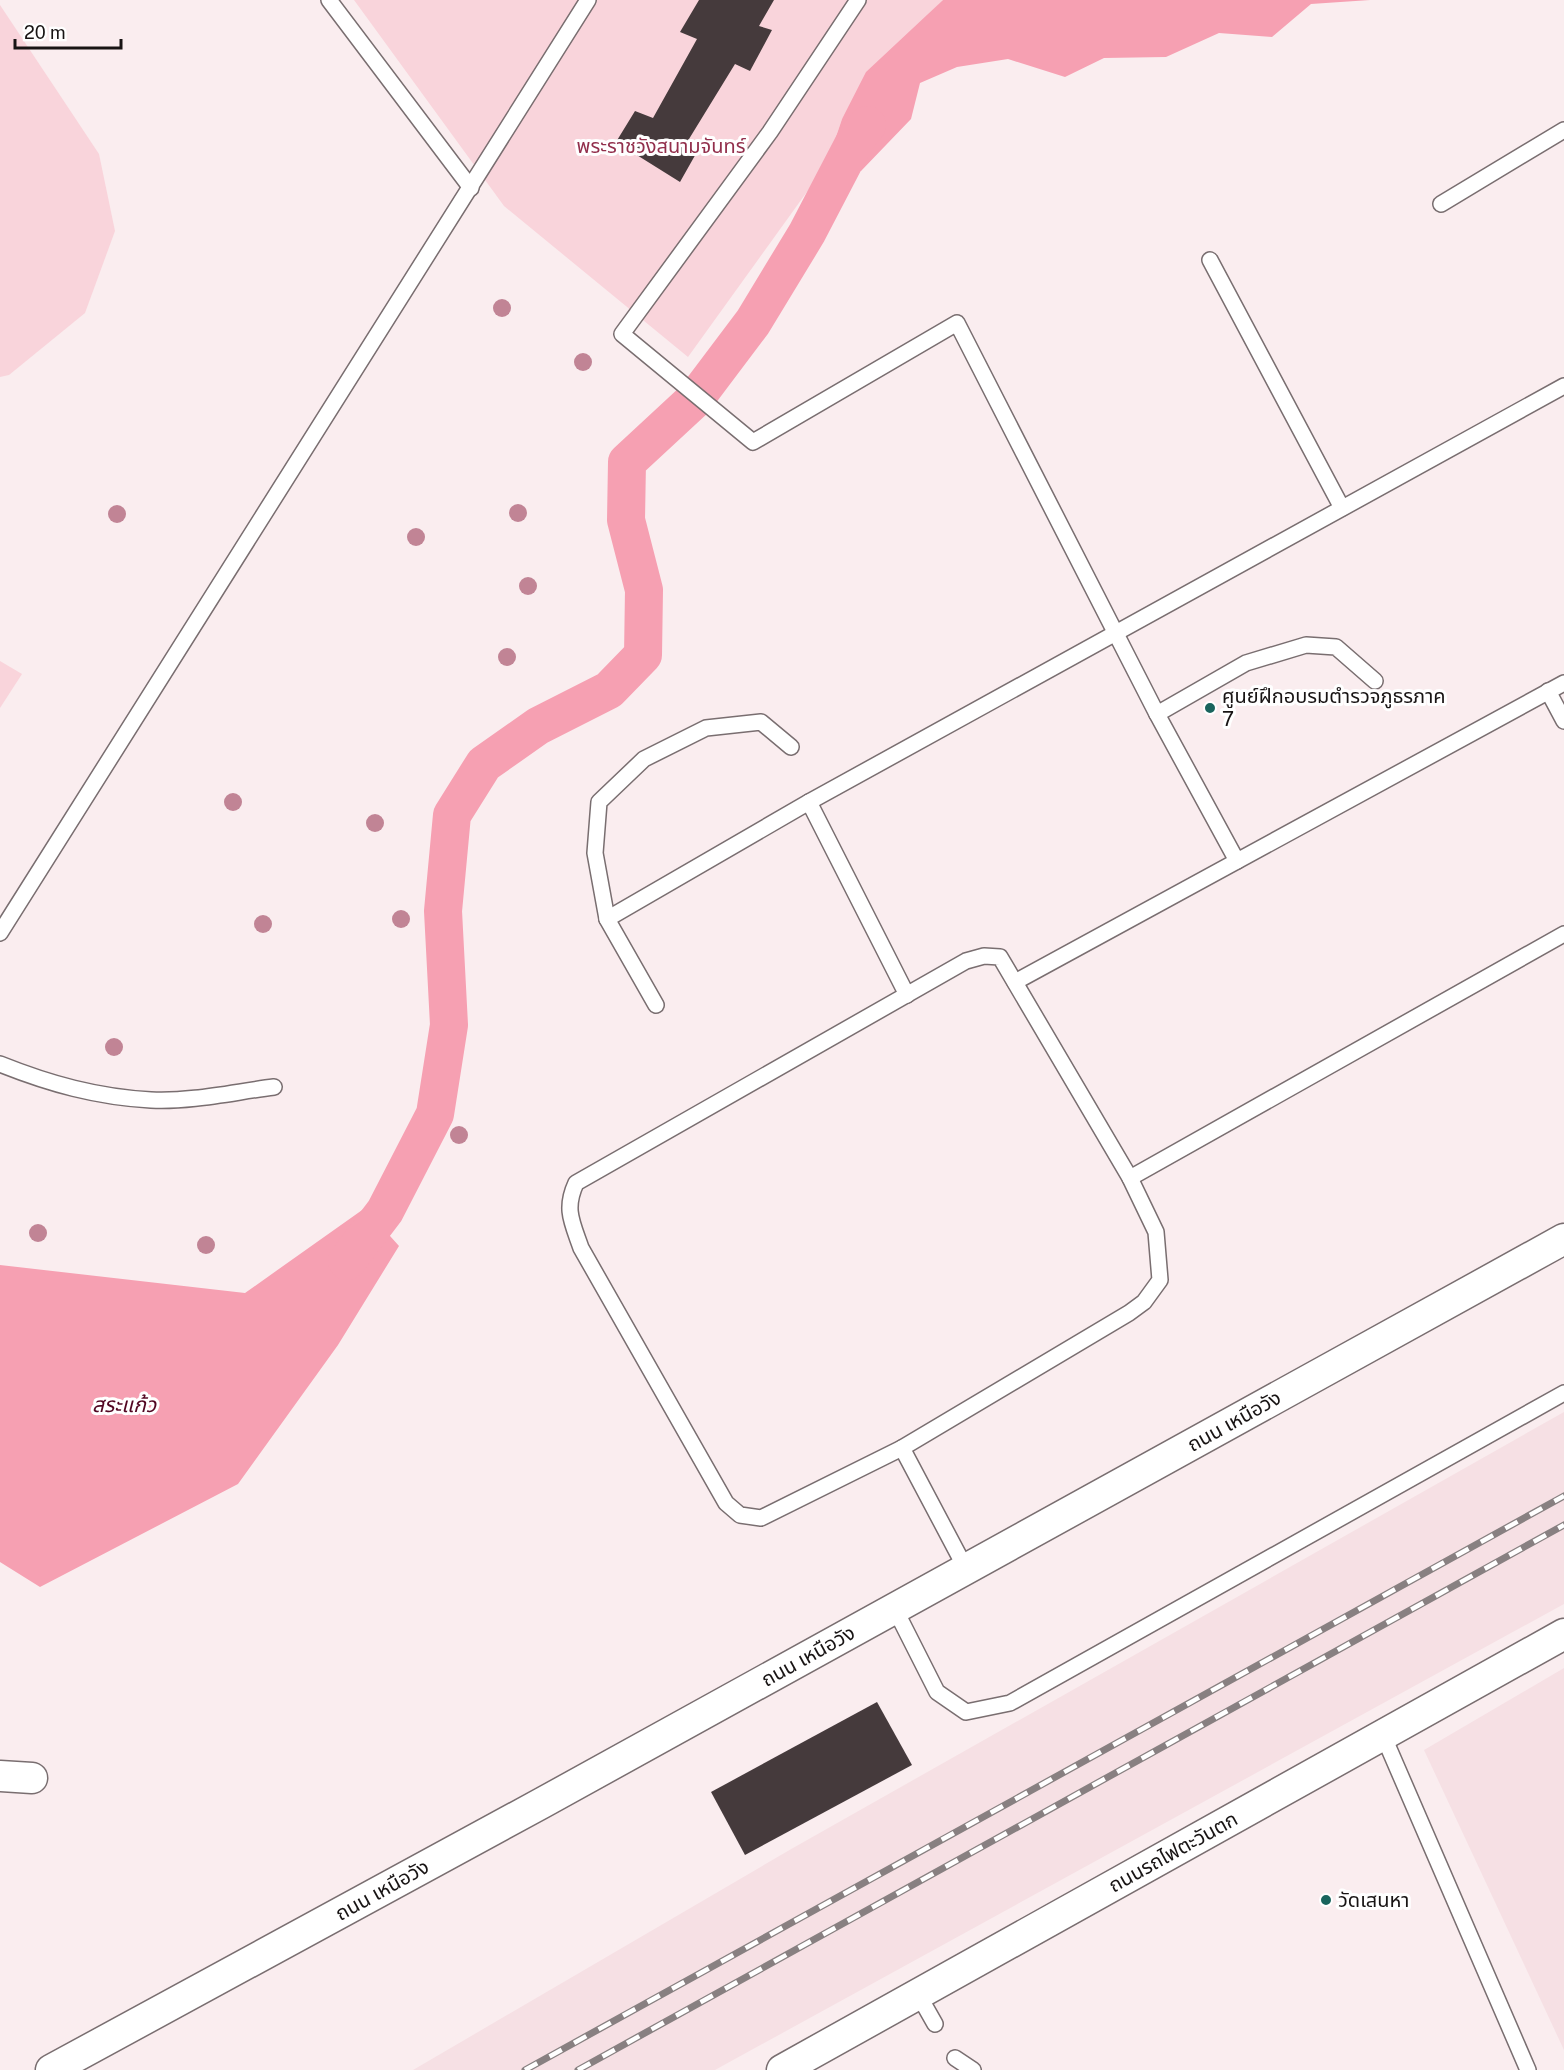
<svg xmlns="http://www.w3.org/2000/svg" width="1564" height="2070" font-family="'Public Sans','Noto Sans Thai',sans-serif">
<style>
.built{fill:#f6e0e4}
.green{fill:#f9d4db}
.water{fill:#f6a0b2}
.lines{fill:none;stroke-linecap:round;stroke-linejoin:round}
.canal{stroke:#f6a0b2;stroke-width:38}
.building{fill:#453a3c}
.service-casing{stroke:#796e70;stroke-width:18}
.minor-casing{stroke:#796e70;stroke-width:33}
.service{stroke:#fff;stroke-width:15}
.minor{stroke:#fff;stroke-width:30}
.rail-casing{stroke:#888081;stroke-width:7}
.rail{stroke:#fff;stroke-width:4.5;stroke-dasharray:14;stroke-linecap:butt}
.tree{fill:#c18495}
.poi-dot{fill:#19645d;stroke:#fff;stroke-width:2}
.labels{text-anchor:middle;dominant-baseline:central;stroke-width:6;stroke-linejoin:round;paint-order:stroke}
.park-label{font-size:20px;fill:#922f4c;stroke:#fff}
.poi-label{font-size:20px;fill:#181414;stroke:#fff;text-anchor:start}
.street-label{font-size:20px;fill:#181414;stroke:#fff}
.water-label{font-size:21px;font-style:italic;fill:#520622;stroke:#fff}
</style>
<rect width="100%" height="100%" fill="#faedef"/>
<g class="built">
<polygon points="1564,1412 1564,1604 715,2070 413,2070 793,1848"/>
<polygon points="1564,1668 1564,2050 1424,1750"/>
</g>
<g class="green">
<polygon points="354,0 943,0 918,25 842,119 827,164 688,357 504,206"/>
<polygon points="0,5 99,154 115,231 85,313 9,375 0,377"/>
<polygon points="0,661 22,674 0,708"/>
</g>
<g class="water">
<polygon points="943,0 1370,0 1311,4 1272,37 1219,33 1166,57 1104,58 1065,77 1008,59 957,67 920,83 911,119 861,171 827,164 842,119 866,72"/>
<polygon points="365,1208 399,1246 338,1345 238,1484 40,1587 0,1562 0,1265 245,1293"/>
</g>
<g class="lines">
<polyline class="canal" points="347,1261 385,1211 435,1114 449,1025 443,911 452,815 484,764 538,726 609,690 643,655 644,590 626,520 627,462 695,399 753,322 807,233 856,139 867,125"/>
</g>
<g class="building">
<polygon points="699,0 774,0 759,26 772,30 750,71 735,64 689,139 702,143 680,182 616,142 635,111 653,118 697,39 680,32"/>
<polygon points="877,1702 912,1765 745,1855 711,1792"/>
</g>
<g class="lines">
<g class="service-casing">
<g id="service">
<polyline points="329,0 471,188"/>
<polyline points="858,0 770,132 622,334 753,442 957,323 1157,714 1237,861"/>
<polyline points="1441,204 1564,130"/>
<polyline points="1210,260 1342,508"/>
<polyline points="1548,691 1564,721"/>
<polyline points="1157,714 1246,663 1306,645 1336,647 1375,681"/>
<polyline points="809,802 907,995"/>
<polyline points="607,919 809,802 1564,386"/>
<polyline points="0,933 588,0"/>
<path d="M984,956L1000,957L1130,1178L1156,1232L1160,1280L1144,1302L1129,1313L902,1448L761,1518L740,1515L726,1503L581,1248C572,1222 564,1209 576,1183L966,961Z"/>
<polyline points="1015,982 1564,683"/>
<polyline points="656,1005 607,919 595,853 599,802 644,759 706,728 761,722 791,747"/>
<path d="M0,1064C50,1084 97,1097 151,1100C191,1102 234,1092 274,1087"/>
<polyline points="1130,1178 1564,934"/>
<polyline points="902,1448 966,1569"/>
<polyline points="895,1609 937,1692 966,1712 1010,1703 1564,1393"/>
<polyline points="1383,1735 1528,2070"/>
<polyline points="918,1994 935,2024"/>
<polyline points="955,2058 973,2070"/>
</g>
</g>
<g class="minor-casing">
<g id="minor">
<polyline points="0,1776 32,1778"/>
<polyline points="51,2070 542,1803 1564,1239"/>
<polyline points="782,2070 1564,1634"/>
</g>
</g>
<use href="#service" class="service"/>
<use href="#minor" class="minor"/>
<g class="rail-casing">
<g id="rail">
<polyline points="525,2070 1564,1496"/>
<polyline points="578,2070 1564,1525"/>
</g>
</g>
<use href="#rail" class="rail"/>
</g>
<g class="tree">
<circle cx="502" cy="308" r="9"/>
<circle cx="583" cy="362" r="9"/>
<circle cx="518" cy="513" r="9"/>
<circle cx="117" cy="514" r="9"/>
<circle cx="416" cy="537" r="9"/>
<circle cx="528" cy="586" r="9"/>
<circle cx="507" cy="657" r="9"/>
<circle cx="233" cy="802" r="9"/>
<circle cx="375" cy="823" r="9"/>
<circle cx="401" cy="919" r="9"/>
<circle cx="263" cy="924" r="9"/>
<circle cx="114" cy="1047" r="9"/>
<circle cx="459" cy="1135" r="9"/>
<circle cx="38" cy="1233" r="9"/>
<circle cx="206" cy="1245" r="9"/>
</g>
<g class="poi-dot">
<circle cx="1210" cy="708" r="6"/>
<circle cx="1326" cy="1900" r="6"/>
</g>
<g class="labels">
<g class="park-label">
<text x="661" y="146">พระราชวังสนามจันทร์</text>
</g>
<g class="poi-label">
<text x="1222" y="696">ศูนย์ฝึกอบรมตำรวจภูธรภาค<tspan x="1222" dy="23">7</tspan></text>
<text x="1338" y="1900">วัดเสนหา</text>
</g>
<g class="street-label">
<text transform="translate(1234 1421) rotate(-29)">ถนน เหนือวัง</text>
<text transform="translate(808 1656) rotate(-29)">ถนน เหนือวัง</text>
<text transform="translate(1173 1852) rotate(-29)">ถนนรถไฟตะวันตก</text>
<text transform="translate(382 1890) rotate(-29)">ถนน เหนือวัง</text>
</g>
<g class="water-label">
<text x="124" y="1404">สระแก้ว</text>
</g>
</g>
<path d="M15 39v9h106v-9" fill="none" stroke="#181414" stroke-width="3"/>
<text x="24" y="39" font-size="18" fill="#181414" stroke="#ffffff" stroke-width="4.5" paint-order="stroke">20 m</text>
</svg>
